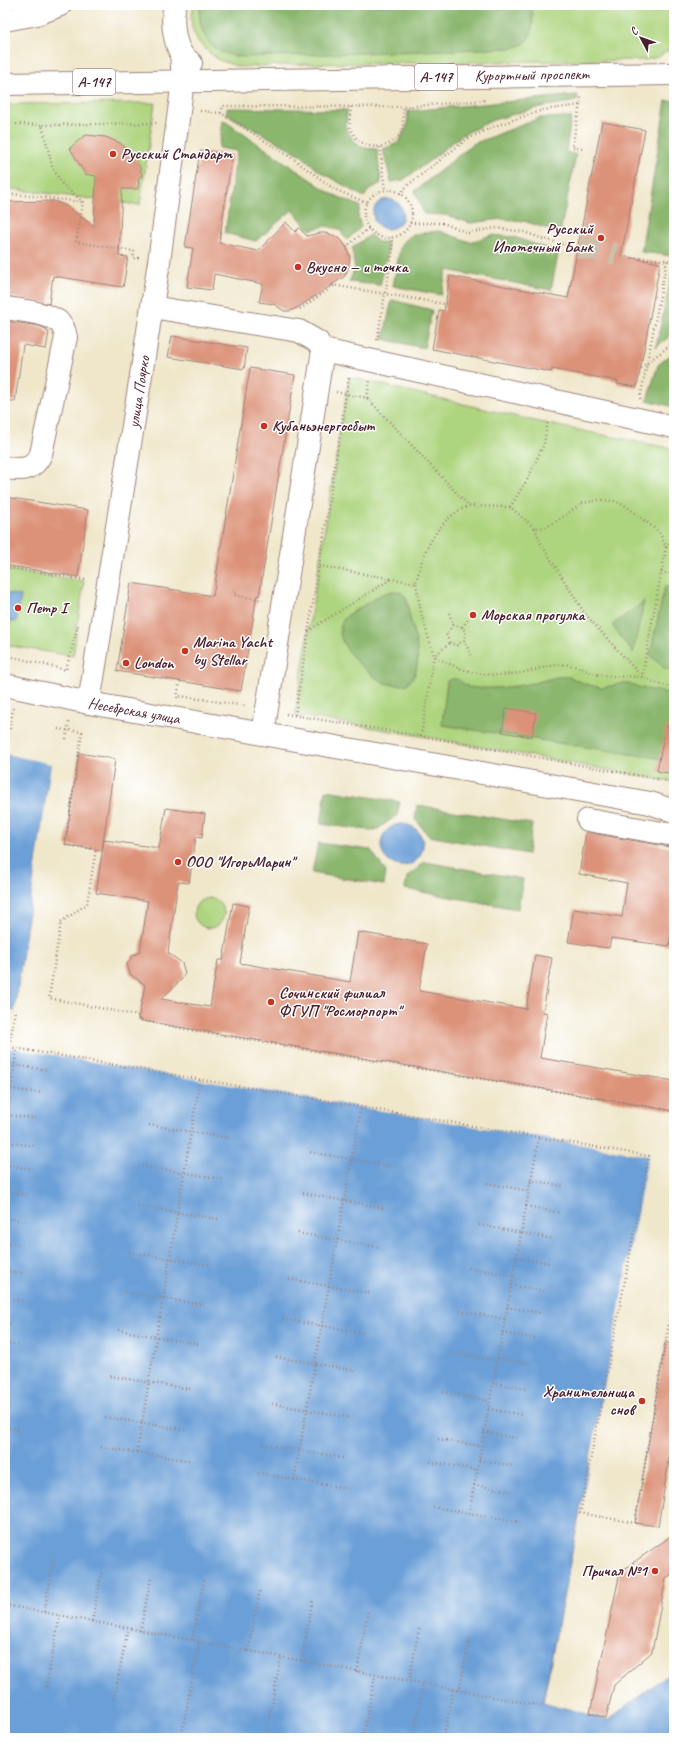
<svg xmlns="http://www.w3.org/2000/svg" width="679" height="1743" font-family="Caveat,sans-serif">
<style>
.green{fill:#add47e;stroke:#7c7a54}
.forest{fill:#8ab66d;stroke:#6a6a4c}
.water{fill:#6a9fd7;stroke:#5a5f81}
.pier{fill:#f0e7cb}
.building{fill:#dc9278}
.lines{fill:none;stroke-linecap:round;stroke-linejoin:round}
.minor-tunnel{stroke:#cfbfab;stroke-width:22;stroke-dasharray:22 11;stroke-linecap:butt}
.minor-casing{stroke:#9d837b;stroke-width:24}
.major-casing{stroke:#9d837b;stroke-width:24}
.path{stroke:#9d837b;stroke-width:2.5;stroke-dasharray:1 3;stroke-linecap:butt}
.minor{stroke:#fff;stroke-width:22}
.major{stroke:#fff;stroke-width:22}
.poi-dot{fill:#c8321e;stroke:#fff;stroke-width:1.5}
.labels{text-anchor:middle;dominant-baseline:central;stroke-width:3;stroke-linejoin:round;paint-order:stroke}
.shield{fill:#fff;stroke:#80626b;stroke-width:1}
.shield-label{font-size:15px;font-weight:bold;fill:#4a1f2b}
.street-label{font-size:16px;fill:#4a1f2b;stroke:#fff}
.poi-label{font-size:16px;font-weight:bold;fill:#4a1f2b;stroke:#fff;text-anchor:start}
</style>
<rect width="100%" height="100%" fill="#fff"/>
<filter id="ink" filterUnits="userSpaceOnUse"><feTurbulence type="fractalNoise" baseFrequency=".025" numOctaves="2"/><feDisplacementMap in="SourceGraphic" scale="8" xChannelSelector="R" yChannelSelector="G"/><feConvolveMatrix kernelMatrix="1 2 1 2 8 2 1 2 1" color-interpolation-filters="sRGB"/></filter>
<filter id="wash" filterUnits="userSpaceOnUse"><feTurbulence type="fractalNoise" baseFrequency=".012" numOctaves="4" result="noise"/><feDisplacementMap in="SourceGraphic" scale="16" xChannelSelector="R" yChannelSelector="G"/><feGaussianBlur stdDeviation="0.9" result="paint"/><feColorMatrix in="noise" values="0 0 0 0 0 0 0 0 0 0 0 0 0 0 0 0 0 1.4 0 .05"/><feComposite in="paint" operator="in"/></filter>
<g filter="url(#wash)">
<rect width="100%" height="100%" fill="#f0e7cb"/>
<g class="green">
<polygon points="194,5 674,5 674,46 658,57 644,60 308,64 239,67 219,60 207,51 198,41 192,28 191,17"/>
<polygon points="155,103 140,205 5,188 5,104"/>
<polygon points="349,377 548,424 674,449 674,782 421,736 295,715"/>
<polygon points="5,569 84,581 73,656 5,645 5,620 16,622 21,596 5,593"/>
<circle cx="209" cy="913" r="15"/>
</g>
<g class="forest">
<path d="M200,5H531C534,15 534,35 525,43C522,45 516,47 513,48L243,57C212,55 197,36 200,5Z"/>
<polygon points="578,95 577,101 540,107 493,120 462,135 428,162 403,180 391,182 383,149 398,143 407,126 408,111"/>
<polygon points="666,101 674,101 674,256 641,252"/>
<polygon points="227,108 347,110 346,129 353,140 364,148 377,149 381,183 369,190 364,197 319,171 300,154 226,114"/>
<polygon points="571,117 566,152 576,155 560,233 524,221 502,219 470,223 446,215 424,214 415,191 473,144 540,118"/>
<polygon points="223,120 330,193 360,206 358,216 361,227 347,240 339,229 325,226 310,230 292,210 256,241 225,233 237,151 219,148"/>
<polygon points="439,231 470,242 492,235 514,237 542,247 559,250 551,290 447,270 441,295 393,286 401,244 413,234"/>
<polygon points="370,235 378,242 387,242 388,251 380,285 349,282 355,269 352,248"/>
<polygon points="673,268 674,333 656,347"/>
<polygon points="392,300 432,310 424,348 383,339"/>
<polygon points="674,352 674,407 647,400 658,365"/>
<polygon points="665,586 672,587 674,591 674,671 664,668 650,655"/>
<path d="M394,591C397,591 401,592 403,594C409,599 408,608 409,614C414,634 427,670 406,685C400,685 392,685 385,683C369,676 330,641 342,622C346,614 357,610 364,605C374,599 383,592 394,591Z"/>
<polygon points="644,602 633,653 612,625"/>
<path d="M556,677H570L585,684L602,688L623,683L631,684L641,688L674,694V737L663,759L442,725L447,681C460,675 459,683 469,687C471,688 475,687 478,688C504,689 530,685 556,677Z"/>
<polygon points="326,790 400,802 397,815 375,831 321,824"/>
<polygon points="417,805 532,824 528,854 429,836 415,819"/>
<polygon points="318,843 371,850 386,872 384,885 312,873"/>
<polygon points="425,862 523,879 518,909 405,889 407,877"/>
</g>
<g class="water">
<circle cx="388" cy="214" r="15"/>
<polygon points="5,593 21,596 16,622 5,620"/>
<polygon points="5,754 51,763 9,1047 649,1156 543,1702 608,1720 674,1670 674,1738 5,1738"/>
<circle cx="402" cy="845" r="21"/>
</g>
<polygon class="pier" points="5,752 51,761 53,763 11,1045 650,1155 582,1513 580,1513 648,1156 5,1047 5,1010 15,1012 51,764 5,754"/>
<g id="blocks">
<g class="building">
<polygon points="602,122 645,130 621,256 660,263 637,387 617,384 618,381 552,369 551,372 432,349 439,310 444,311 450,276 568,298"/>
<polygon points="87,135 105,137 120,143 132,154 140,167 142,176 139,177 138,189 122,189 119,256 128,257 123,287 53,276 49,304 5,296 5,202 54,201 66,206 94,226 96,176 85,174 70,148 84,136"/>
<polygon points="200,151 232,155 219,243 258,251 286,222 295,232 299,228 307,236 320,233 325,233 335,236 342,241 347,248 350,258 348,268 345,276 297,308 290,311 284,311 274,304 259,302 263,284 214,274 212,290 187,287 193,248 185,247"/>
<polygon points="5,321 39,326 46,329 46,331 49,332 46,349 23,345 15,401 5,401"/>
<polygon points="172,336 247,348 244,369 168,357"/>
<polygon points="250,368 295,375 259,596 257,595 241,691 117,671 131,583 213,596"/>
<polygon points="5,497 88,510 78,577 5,565"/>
<polygon points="506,708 536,713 532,737 502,732"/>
<polygon points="666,726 674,727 674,774 657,771"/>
<polygon points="79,753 115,759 102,850 65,845"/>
<polygon points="166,808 205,814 202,838 196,837 189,883 178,882 168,953 182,963 185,973 182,979 161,999 210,1007 218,960 223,960 233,903 249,906 240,963 350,982 358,932 427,944 419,991 526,1009 535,955 552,958 543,1012 547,1013 540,1058 674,1081 674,1111 138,1020 145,985 130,974 127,964 132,956 140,952 148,901 96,893 104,840 159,848"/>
<polygon points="586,832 669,847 674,851 674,919 669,946 611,938 609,948 568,942 574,909 622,917 627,883 579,874"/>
<polygon points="665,1343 674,1343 674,1431 658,1526 635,1523"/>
<polygon points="674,1534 674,1573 666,1578 652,1652 614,1685 606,1718 590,1713 620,1572"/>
</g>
</g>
</g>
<g filter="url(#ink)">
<use href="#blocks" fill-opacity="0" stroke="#9d837b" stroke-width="1"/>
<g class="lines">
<polyline class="minor-tunnel" points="578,247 616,254"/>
<g class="minor-casing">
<g id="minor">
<polyline points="152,307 299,331 318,342 323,350 674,427"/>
<path d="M5,308C19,310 51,313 60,323C64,327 65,332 66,337L41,454C33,471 22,470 5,468"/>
<polyline points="263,734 323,350"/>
<polyline points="588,820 674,835"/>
</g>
</g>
<g class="major-casing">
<g id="major">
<path d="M175,5C171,19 174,39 180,52C182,56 188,60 191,63"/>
<polyline points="5,20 37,14 60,5"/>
<polyline points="5,84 674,74"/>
<polyline points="5,685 89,703 650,803 674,811"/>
<polyline points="89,703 159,262 183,81 181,53"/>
</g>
</g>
<g class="path">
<polyline points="580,105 572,147 584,149"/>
<path d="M351,107C350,115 348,125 352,132C362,151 391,152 401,132C404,124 403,115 403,107"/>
<polyline points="200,111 221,113 295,160 334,189 367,203"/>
<polyline points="221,113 223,106 403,107 486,100"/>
<polyline points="16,124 42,125"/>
<polyline points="380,147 385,190"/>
<circle cx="388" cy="214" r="24"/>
<polyline points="5,193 82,202"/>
<polyline points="400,194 408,185 467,139 495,126 543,110 580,105 581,97"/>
<polyline points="410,223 443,223 468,233 495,228 524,232 543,239 566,245"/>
<polyline points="346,247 369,228"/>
<polyline points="139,258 133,258 134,251 76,242 83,202 62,184 52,166 42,125 157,123"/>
<polyline points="636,258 674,261"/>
<polyline points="332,285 445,304"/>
<polyline points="300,309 335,285"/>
<polyline points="377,340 393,248 391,237"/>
<polyline points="641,368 674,342"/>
<polyline points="336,392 367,398 469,506"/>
<polyline points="367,398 370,380"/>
<polyline points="640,399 667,260"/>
<polyline points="510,507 527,480 544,444 548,421"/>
<polyline points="535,528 540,542 585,614 642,677 659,684 674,688"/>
<polyline points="666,547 674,537"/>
<path d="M319,566L416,583C418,575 420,566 423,558C430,538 448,512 469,506L510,507L535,528L546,527L555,522L583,503L599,500L614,501L626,506L659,532L666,547L642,677C629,676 615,677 602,675C591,674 581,667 570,665C557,663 543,668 530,671C492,679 468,675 434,656L421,613L416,583"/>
<polyline points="5,567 87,580"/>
<polyline points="661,572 674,575"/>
<polyline points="235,592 234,595 263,600"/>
<polyline points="449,613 453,625"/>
<polygon points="453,625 462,627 466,632 464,640 457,645 450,643 446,634"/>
<polyline points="462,627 468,620"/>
<polyline points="308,631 391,579"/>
<polyline points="464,640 471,655"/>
<polyline points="5,655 66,670 78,625"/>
<polyline points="180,696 246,706"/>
<polyline points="177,698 180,681"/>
<polyline points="286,714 421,736 674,782"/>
<polyline points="295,715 349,377"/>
<polyline points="10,729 13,708"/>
<polyline points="58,729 82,732 65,845 96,849 87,904 61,922 49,998 139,1016 139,1020 196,1031 674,1111"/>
<polyline points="421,736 434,656 450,643"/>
<polyline points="66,739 69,721"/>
<polyline points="15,1012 9,1047 649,1156 580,1513 635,1523 674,1293"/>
<polyline points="5,1064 47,1070"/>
<polyline points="11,1089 42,1093"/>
<polyline points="5,1098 9,1098"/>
<polyline points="7,1115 39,1119"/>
<polyline points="149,1125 229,1138"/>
<polyline points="5,1127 17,1048"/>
<polyline points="5,1142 35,1146"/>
<polyline points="310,1152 390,1166"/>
<polyline points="5,1165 33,1169"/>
<polyline points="142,1166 223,1179"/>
<polyline points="530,1180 563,1186"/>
<polyline points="487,1183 529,1191"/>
<polyline points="5,1192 28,1195"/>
<polyline points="303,1193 383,1208"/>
<polyline points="138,1206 218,1219"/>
<polyline points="526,1206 560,1213"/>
<polyline points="5,1218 25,1221"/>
<polyline points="479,1225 554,1239"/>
<polyline points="298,1233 378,1247"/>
<polyline points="5,1243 21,1245"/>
<polyline points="129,1252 209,1265"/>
<polyline points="516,1257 549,1263"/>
<polyline points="469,1268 513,1276"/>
<polyline points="5,1271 22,1273"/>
<polyline points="289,1279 369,1293"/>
<polyline points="511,1285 544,1291"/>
<polyline points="124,1292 204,1305"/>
<polyline points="5,1298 23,1301"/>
<polyline points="507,1307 540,1313"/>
<polyline points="460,1311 505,1319"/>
<polyline points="283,1319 363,1333"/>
<polyline points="5,1323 11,1324"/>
<polyline points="118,1330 198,1344"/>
<polyline points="502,1333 537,1339"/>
<polyline points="5,1343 19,1345"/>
<polyline points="451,1352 497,1360"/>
<polyline points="276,1357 357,1371"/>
<polyline points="498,1358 530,1364"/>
<polyline points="110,1376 190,1389"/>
<polyline points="493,1383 527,1389"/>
<polyline points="5,1388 13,1389"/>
<polyline points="443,1392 490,1401"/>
<polyline points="268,1403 348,1417"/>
<polyline points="488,1409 523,1415"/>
<polyline points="105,1417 185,1430"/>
<polyline points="5,1427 18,1429"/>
<polyline points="674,1431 668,1463 674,1464"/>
<polyline points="484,1432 516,1438"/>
<polyline points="438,1439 481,1446"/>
<polyline points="263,1444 343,1458"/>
<polyline points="101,1447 192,1461"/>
<polyline points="137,1452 200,1079"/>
<polyline points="479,1460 514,1466"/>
<polyline points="430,1462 477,1470"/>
<polyline points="258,1473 349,1489"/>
<polyline points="294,1480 361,1107"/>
<polyline points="474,1485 510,1491"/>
<polyline points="433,1507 520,1522"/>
<polyline points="469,1513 539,1137"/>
<polyline points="5,1534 7,1524"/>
<polyline points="5,1605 542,1706"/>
<polyline points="44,1612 54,1560"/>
<polyline points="92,1621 102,1570"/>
<polyline points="140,1631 151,1578"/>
<polyline points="192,1640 204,1580"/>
<polyline points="248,1651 260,1590"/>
<polyline points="301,1661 313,1599"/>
<polyline points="357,1672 368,1610"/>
<polyline points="409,1681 419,1629"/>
<polyline points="46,1687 60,1615"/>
<polyline points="459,1691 470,1637"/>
<polyline points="114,1699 128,1628"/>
<polyline points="181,1738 199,1642"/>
<polyline points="265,1738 281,1657"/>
<polyline points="363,1738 375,1675"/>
<polyline points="413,1738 423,1684"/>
<polyline points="444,1738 453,1689"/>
</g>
<use href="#minor" class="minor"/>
<use href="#major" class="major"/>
</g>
</g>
<g class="poi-dot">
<circle cx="113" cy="154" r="4"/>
<circle cx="601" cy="238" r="4"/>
<circle cx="298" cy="267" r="4"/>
<circle cx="264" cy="426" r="4"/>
<circle cx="18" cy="608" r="4"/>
<circle cx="473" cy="615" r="4"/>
<circle cx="185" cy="651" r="4"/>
<circle cx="126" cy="663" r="4"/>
<circle cx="178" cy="862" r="4"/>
<circle cx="271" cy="1002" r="4"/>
<circle cx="642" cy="1401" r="4"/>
<circle cx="655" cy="1571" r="4"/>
</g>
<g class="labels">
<g class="shield">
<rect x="415" y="64" width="42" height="26" rx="3"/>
<rect x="73" y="69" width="42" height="26" rx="3"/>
</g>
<g class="shield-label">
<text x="436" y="77">А-147</text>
<text x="94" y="82">А-147</text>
</g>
<g class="street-label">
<text transform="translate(532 75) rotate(-1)">Курортный проспект</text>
<text transform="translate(139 392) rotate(-81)">улица Поярко</text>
<text transform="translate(134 711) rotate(10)">Несебрская улица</text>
</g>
<g class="poi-label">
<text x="121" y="154">Русский Стандарт</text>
<text x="593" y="229" text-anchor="end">Русский<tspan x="593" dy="18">Ипотечный Банк</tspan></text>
<text x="306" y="267">Вкусно — и точка</text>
<text x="272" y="426">Кубаньэнергосбыт</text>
<text x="26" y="608">Петр I</text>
<text x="481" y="615">Морская прогулка</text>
<text x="193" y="642">Marina Yacht<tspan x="193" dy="18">by Stellar</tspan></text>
<text x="134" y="663">London</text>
<text x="186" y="862">ООО "ИгорьМарин"</text>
<text x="279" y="993">Сочинский филиал<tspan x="279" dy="18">ФГУП "Росморпорт"</tspan></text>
<text x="634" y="1392" text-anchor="end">Хранительница<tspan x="634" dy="18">снов</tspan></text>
<text x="647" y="1571" text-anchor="end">Причал №1</text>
</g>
</g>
<rect width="679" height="1743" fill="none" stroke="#fff" stroke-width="20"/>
<g transform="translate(641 38) rotate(311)" stroke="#ffffff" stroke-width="3" paint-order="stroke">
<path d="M0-3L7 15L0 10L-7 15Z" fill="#4a1f2b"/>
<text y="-6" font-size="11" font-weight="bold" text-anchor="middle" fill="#4a1f2b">С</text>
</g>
</svg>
